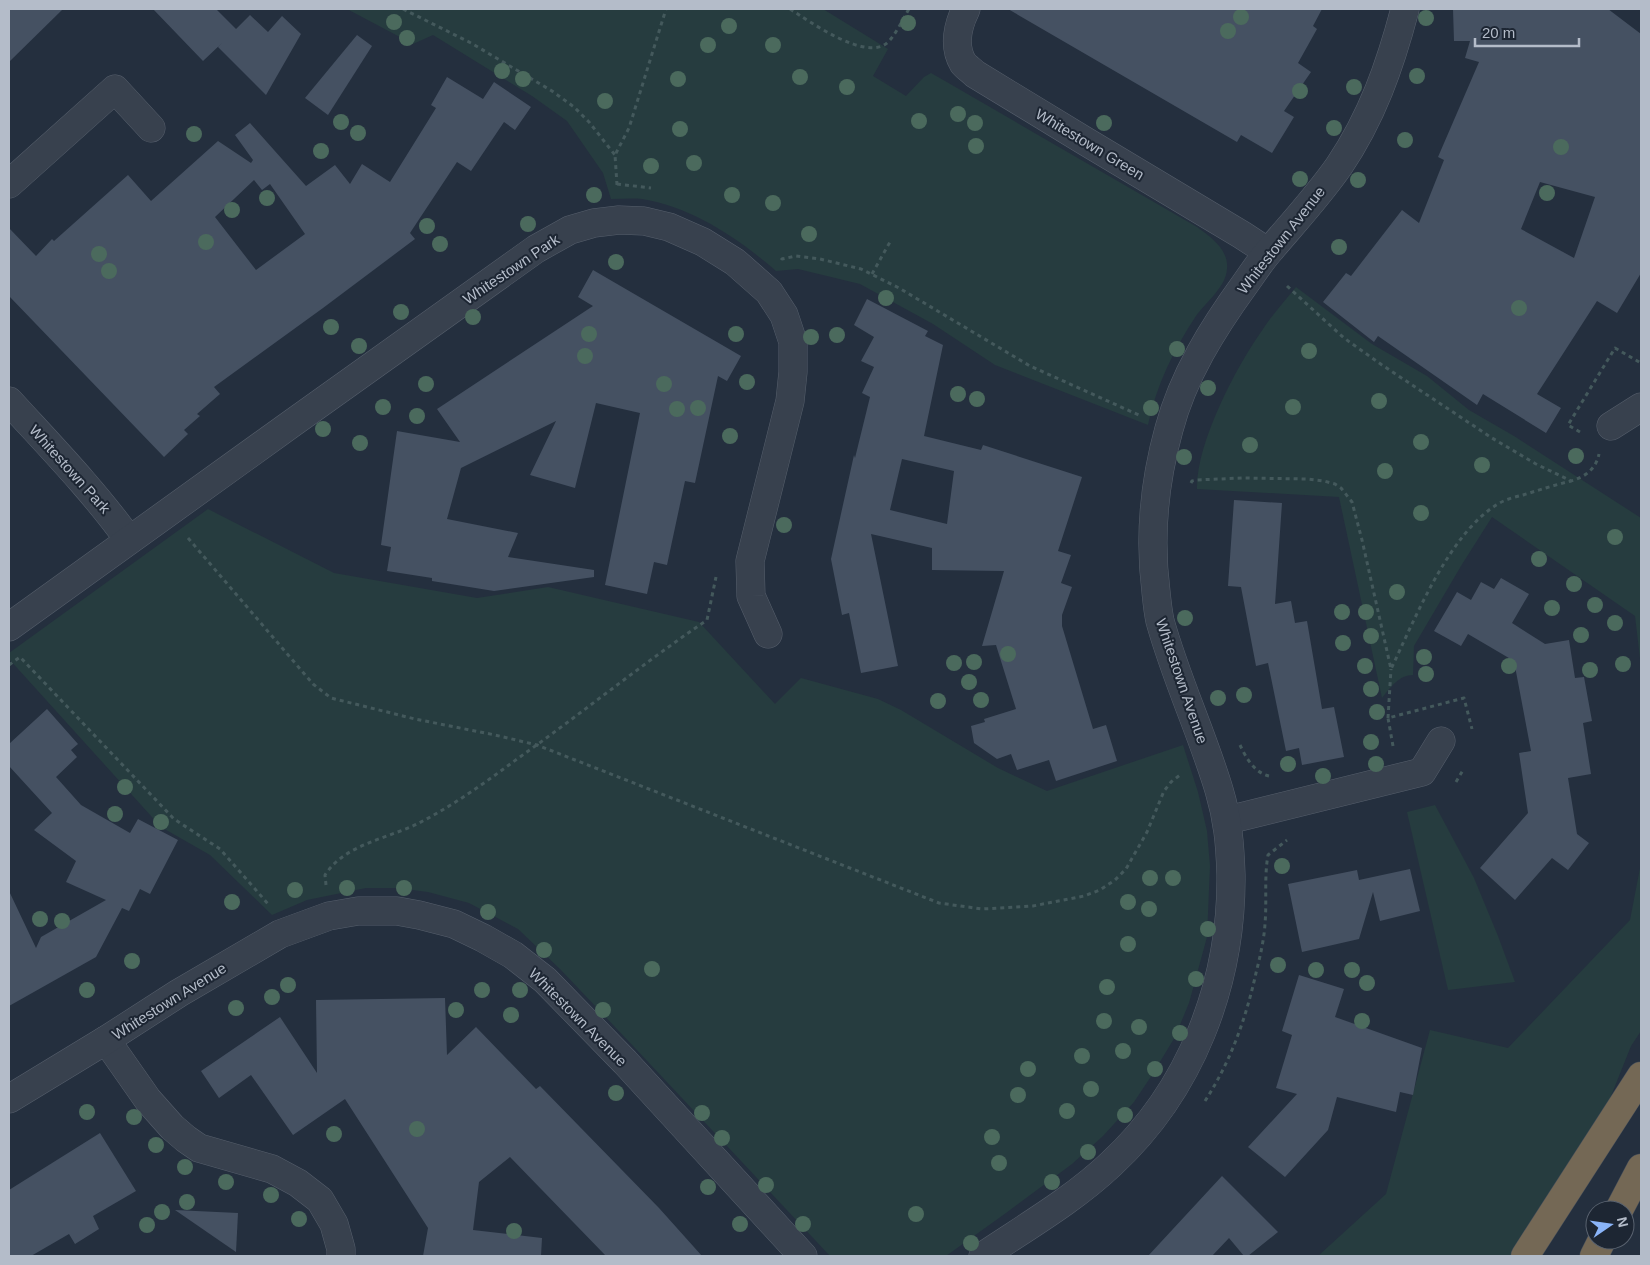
<svg xmlns="http://www.w3.org/2000/svg" width="1650" height="1265" font-family="Arial,sans-serif">
<style>
.green{fill:#263c3f}
.building{fill:#455162;fill-rule:evenodd}
.lines{fill:none;stroke-linecap:round;stroke-linejoin:round}
.street-casing{stroke:#565f6c;stroke-width:29}
.highway-casing{stroke:#434c59;stroke-width:29}
.path{stroke:#44595c;stroke-width:3;stroke-dasharray:4 4;stroke-linecap:butt}
.street{stroke:#38414e;stroke-width:28}
.highway{stroke:#746855;stroke-width:28}
.tree{fill:#4b6a5d}
.labels{text-anchor:middle;dominant-baseline:central;stroke-width:4;stroke-linejoin:round;paint-order:stroke}
.street-label{font-size:15px;fill:#b4bcc9;stroke:#1d2633}
</style>
<rect width="100%" height="100%" fill="#242f3e"/>
<g class="green">
<path d="M347,9H823L888,49L873,76L906,96L924,77L931,73L945,81L1197,227C1211,237 1229,250 1227,269C1226,287 1206,302 1196,316C1174,349 1156,386 1148,425L995,365L933,324L860,284L798,269L776,271C738,238 692,207 642,199C632,198 621,199 611,199L603,173L567,121L532,96L433,35L413,44Z"/>
<path d="M1296,287L1372,344L1427,376L1469,410L1514,436L1641,518V667L1635,616L1492,517L1461,566L1414,646L1413,675C1399,675 1391,687 1382,698L1339,497L1197,489C1196,444 1235,369 1261,332C1271,316 1284,302 1296,287Z"/>
<polygon points="208,509 334,573 477,598 548,587 699,622 775,704 801,678 878,699 901,710 998,768 1047,791 1183,745 1198,792 1207,831 1210,866 1207,937 1189,1003 1175,1037 1152,1075 1134,1102 1103,1136 1072,1164 1006,1213 946,1256 830,1256 635,1048 561,970 518,929 469,903 428,892 397,888 366,888 307,900 272,915 210,855 161,827 9,659 9,653"/>
<polygon points="1435,805 1474,878 1498,936 1515,982 1448,990 1407,812"/>
<polygon points="1641,863 1641,1031 1631,1046 1597,1131 1513,1256 1318,1256 1386,1194 1430,1030 1508,1048 1630,920"/>
</g>
<g class="building">
<polygon points="9,9 63,9 9,62"/>
<polygon points="153,9 216,9 236,29 250,15 268,32 282,16 301,34 266,95 218,47 222,43 203,61"/>
<polygon points="1008,9 1322,9 1313,26 1317,29 1298,63 1311,72 1284,111 1294,117 1272,153 1241,135 1237,142"/>
<path d="M1453,9H1608L1641,34V273L1617,313L1597,301L1537,394L1561,408L1546,433L1483,394L1477,405L1378,336L1374,342L1323,302L1346,273L1351,276L1402,210L1419,223L1444,160L1438,157L1479,62L1465,58L1470,41H1454ZM1540,182L1595,197L1574,258L1521,229Z"/>
<polygon points="357,35 372,46 328,115 305,98"/>
<path d="M447,77L483,99L494,82L531,107L515,130L504,122L471,171L457,162L410,233L415,239L323,308L214,387L220,394L197,414L200,416L184,430L188,434L164,457L9,296V228L36,256L52,239L54,241L128,175L151,201L218,141L251,163L253,160L235,135L250,123L306,186L335,165L350,184L362,164L390,182L436,108L431,105ZM254,180L262,190L270,184L305,234L256,270L215,217Z"/>
<polygon points="593,270 741,356 727,381 718,376 695,483 685,481 667,565 654,562 647,594 605,585 640,413 596,403 575,488 530,475 556,421 461,468 447,519 518,533 508,557 594,570 594,577 494,591 432,581 432,578 387,571 391,547 381,545 397,431 460,442 437,409 593,306 578,297"/>
<path d="M867,299L928,331L925,336L943,345L924,436L981,450L983,445L1082,477L1058,551L1071,555L1061,583L1072,587L1062,615V626L1093,729L1106,725L1117,761L1056,781L1049,760L1017,770L1011,754L997,759L974,743L971,726L985,722L984,719L1016,709L996,645L982,646L1004,571L932,570V548L871,534L898,666L861,673L849,613L842,615L831,559L854,455L855,458L870,397L862,393L874,367L861,361L874,337L854,325ZM902,459L954,471L947,524L890,510Z"/>
<polygon points="1234,500 1282,503 1275,604 1291,601 1295,623 1307,621 1322,709 1334,707 1344,757 1302,765 1299,748 1286,751 1268,663 1256,666 1241,587 1228,586"/>
<polygon points="1501,578 1529,594 1512,623 1545,644 1569,640 1575,678 1584,677 1592,721 1583,723 1591,774 1568,778 1577,834 1589,843 1568,870 1552,858 1515,900 1480,868 1528,813 1519,753 1531,751 1514,661 1468,634 1461,646 1434,631 1457,592 1471,600 1481,582 1494,589"/>
<polygon points="47,709 78,744 71,750 77,757 56,777 81,805 130,833 138,819 178,840 150,894 140,889 129,911 122,908 96,957 9,1006 9,891 36,948 41,937 106,900 66,882 76,861 34,830 52,813 9,766 9,744"/>
<polygon points="1410,869 1420,911 1380,921 1373,892 1359,939 1302,952 1288,884 1357,870 1359,880"/>
<polygon points="1299,975 1344,989 1335,1017 1422,1048 1413,1095 1400,1092 1396,1112 1337,1097 1328,1130 1285,1177 1248,1147 1297,1094 1276,1088 1292,1035 1282,1031"/>
<polygon points="445,998 447,1055 476,1027 536,1089 540,1086 659,1208 702,1256 606,1256 510,1157 479,1182 473,1230 542,1238 541,1256 423,1256 428,1228 345,1099 293,1135 251,1075 219,1098 201,1071 280,1017 317,1073 316,1000"/>
<polygon points="100,1133 136,1191 93,1216 99,1229 75,1244 69,1234 31,1256 9,1256 9,1190"/>
<polygon points="1222,1176 1278,1232 1248,1256 1244,1256 1229,1238 1212,1256 1148,1256"/>
<polygon points="175,1210 238,1213 236,1252"/>
</g>
<g class="lines">
<g class="street-casing">
<g id="street">
<path d="M966,9C958,25 953,46 963,63C966,67 971,70 975,74L1085,141L1242,235L1268,252"/>
<polyline points="9,184 115,89 151,128"/>
<path d="M9,401C50,446 93,490 129,540"/>
<polyline points="1611,426 1641,407"/>
<polyline points="9,627 291,424 536,249 570,230 594,223 619,220 644,221 669,227 703,242 735,262 769,292 784,315 793,342 793,372 790,401 750,561 751,596 768,634"/>
<polyline points="1228,820 1422,772 1441,741"/>
<polyline points="106,1040 148,1100 172,1127 186,1139 199,1148 272,1169 298,1183 320,1200 334,1224 341,1249 341,1256"/>
<polyline points="9,1099 106,1040 179,993 280,934 329,916 358,911 397,911 419,915 454,924 483,938 513,955 545,980 625,1062 803,1256"/>
<path d="M983,1256C1026,1227 1073,1200 1111,1164C1191,1090 1232,984 1231,875C1230,844 1228,820 1219,790C1202,733 1176,679 1160,621C1158,612 1157,602 1156,592C1149,537 1154,483 1169,429C1183,376 1213,328 1245,284C1253,273 1261,260 1271,249C1294,222 1318,196 1339,166C1372,117 1390,66 1405,9"/>
</g>
</g>
<g class="highway-casing">
<g id="highway">
<polyline points="1619,1210 1641,1168"/>
<polyline points="1525,1256 1641,1076"/>
<polyline points="1594,1256 1602,1240"/>
</g>
</g>
<g class="path">
<polyline points="403,9 471,43 552,91 574,107 589,122 615,155"/>
<path d="M790,9C809,21 867,63 888,42C895,36 904,17 909,9"/>
<polyline points="617,184 651,188"/>
<polyline points="617,185 615,155 629,128 666,9"/>
<polyline points="781,258 782,259 796,256 820,259 861,269 899,288 1030,366 1141,416"/>
<polyline points="872,274 890,242"/>
<path d="M1287,286L1344,338L1382,365L1492,438L1536,464L1571,481C1585,477 1596,469 1599,454"/>
<polyline points="1580,432 1568,425 1615,348 1641,363"/>
<path d="M1191,483L1192,481L1197,480L1242,478L1307,479L1324,481L1335,484L1341,488L1352,502L1362,540L1391,669C1415,619 1449,533 1498,504C1506,499 1515,497 1523,495C1539,490 1555,485 1571,481"/>
<polyline points="188,538 313,684 331,698 415,719 495,735 537,745 939,903 982,909 1033,906 1084,896 1100,890 1115,880 1126,869 1147,832 1164,791 1171,782 1180,775 1180,774"/>
<polyline points="9,665 20,657 174,819 220,849 269,905"/>
<polyline points="1388,718 1391,669"/>
<path d="M1240,745C1246,758 1255,773 1269,776"/>
<polyline points="1393,746 1388,718 1464,698 1472,729"/>
<polyline points="1456,782 1463,770"/>
<path d="M326,885L325,875C345,844 387,839 419,823C454,805 486,782 517,759C581,714 642,664 707,620L716,577"/>
<path d="M1205,1101C1231,1061 1246,1018 1256,973C1260,957 1264,940 1265,924C1267,900 1264,878 1268,855L1287,840"/>
</g>
<use href="#street" class="street"/>
<use href="#highway" class="highway"/>
</g>
<g class="tree">
<circle cx="1241" cy="17" r="8"/>
<circle cx="1426" cy="18" r="8"/>
<circle cx="394" cy="22" r="8"/>
<circle cx="908" cy="23" r="8"/>
<circle cx="729" cy="26" r="8"/>
<circle cx="1228" cy="31" r="8"/>
<circle cx="407" cy="38" r="8"/>
<circle cx="708" cy="45" r="8"/>
<circle cx="773" cy="45" r="8"/>
<circle cx="502" cy="71" r="8"/>
<circle cx="1417" cy="76" r="8"/>
<circle cx="800" cy="77" r="8"/>
<circle cx="523" cy="79" r="8"/>
<circle cx="678" cy="79" r="8"/>
<circle cx="847" cy="87" r="8"/>
<circle cx="1354" cy="87" r="8"/>
<circle cx="1300" cy="91" r="8"/>
<circle cx="605" cy="101" r="8"/>
<circle cx="958" cy="114" r="8"/>
<circle cx="919" cy="121" r="8"/>
<circle cx="341" cy="122" r="8"/>
<circle cx="975" cy="123" r="8"/>
<circle cx="1104" cy="123" r="8"/>
<circle cx="1334" cy="128" r="8"/>
<circle cx="680" cy="129" r="8"/>
<circle cx="358" cy="133" r="8"/>
<circle cx="194" cy="134" r="8"/>
<circle cx="1405" cy="140" r="8"/>
<circle cx="976" cy="146" r="8"/>
<circle cx="1561" cy="147" r="8"/>
<circle cx="321" cy="151" r="8"/>
<circle cx="694" cy="163" r="8"/>
<circle cx="651" cy="166" r="8"/>
<circle cx="1300" cy="179" r="8"/>
<circle cx="1358" cy="180" r="8"/>
<circle cx="1547" cy="193" r="8"/>
<circle cx="594" cy="195" r="8"/>
<circle cx="732" cy="195" r="8"/>
<circle cx="267" cy="198" r="8"/>
<circle cx="773" cy="203" r="8"/>
<circle cx="232" cy="210" r="8"/>
<circle cx="528" cy="224" r="8"/>
<circle cx="427" cy="226" r="8"/>
<circle cx="809" cy="234" r="8"/>
<circle cx="206" cy="242" r="8"/>
<circle cx="440" cy="244" r="8"/>
<circle cx="1339" cy="247" r="8"/>
<circle cx="99" cy="254" r="8"/>
<circle cx="616" cy="262" r="8"/>
<circle cx="109" cy="271" r="8"/>
<circle cx="886" cy="298" r="8"/>
<circle cx="1519" cy="308" r="8"/>
<circle cx="401" cy="312" r="8"/>
<circle cx="473" cy="317" r="8"/>
<circle cx="331" cy="327" r="8"/>
<circle cx="589" cy="334" r="8"/>
<circle cx="736" cy="334" r="8"/>
<circle cx="837" cy="335" r="8"/>
<circle cx="811" cy="337" r="8"/>
<circle cx="359" cy="346" r="8"/>
<circle cx="1177" cy="349" r="8"/>
<circle cx="1309" cy="351" r="8"/>
<circle cx="585" cy="356" r="8"/>
<circle cx="747" cy="382" r="8"/>
<circle cx="426" cy="384" r="8"/>
<circle cx="664" cy="384" r="8"/>
<circle cx="1208" cy="388" r="8"/>
<circle cx="958" cy="394" r="8"/>
<circle cx="977" cy="399" r="8"/>
<circle cx="1379" cy="401" r="8"/>
<circle cx="383" cy="407" r="8"/>
<circle cx="1293" cy="407" r="8"/>
<circle cx="698" cy="408" r="8"/>
<circle cx="1151" cy="408" r="8"/>
<circle cx="677" cy="409" r="8"/>
<circle cx="417" cy="416" r="8"/>
<circle cx="323" cy="429" r="8"/>
<circle cx="730" cy="436" r="8"/>
<circle cx="1421" cy="442" r="8"/>
<circle cx="360" cy="443" r="8"/>
<circle cx="1250" cy="445" r="8"/>
<circle cx="1576" cy="456" r="8"/>
<circle cx="1184" cy="457" r="8"/>
<circle cx="1482" cy="465" r="8"/>
<circle cx="1385" cy="471" r="8"/>
<circle cx="1421" cy="513" r="8"/>
<circle cx="784" cy="525" r="8"/>
<circle cx="1615" cy="537" r="8"/>
<circle cx="1539" cy="559" r="8"/>
<circle cx="1574" cy="584" r="8"/>
<circle cx="1397" cy="592" r="8"/>
<circle cx="1595" cy="605" r="8"/>
<circle cx="1552" cy="608" r="8"/>
<circle cx="1342" cy="612" r="8"/>
<circle cx="1366" cy="612" r="8"/>
<circle cx="1185" cy="618" r="8"/>
<circle cx="1615" cy="623" r="8"/>
<circle cx="1581" cy="635" r="8"/>
<circle cx="1371" cy="636" r="8"/>
<circle cx="1343" cy="643" r="8"/>
<circle cx="1008" cy="654" r="8"/>
<circle cx="1424" cy="657" r="8"/>
<circle cx="974" cy="662" r="8"/>
<circle cx="954" cy="663" r="8"/>
<circle cx="1623" cy="664" r="8"/>
<circle cx="1365" cy="666" r="8"/>
<circle cx="1509" cy="666" r="8"/>
<circle cx="1590" cy="670" r="8"/>
<circle cx="1426" cy="674" r="8"/>
<circle cx="969" cy="682" r="8"/>
<circle cx="1371" cy="689" r="8"/>
<circle cx="1244" cy="695" r="8"/>
<circle cx="1218" cy="698" r="8"/>
<circle cx="981" cy="700" r="8"/>
<circle cx="938" cy="701" r="8"/>
<circle cx="1377" cy="712" r="8"/>
<circle cx="1371" cy="742" r="8"/>
<circle cx="1288" cy="764" r="8"/>
<circle cx="1376" cy="764" r="8"/>
<circle cx="1323" cy="776" r="8"/>
<circle cx="125" cy="787" r="8"/>
<circle cx="115" cy="814" r="8"/>
<circle cx="161" cy="822" r="8"/>
<circle cx="1282" cy="866" r="8"/>
<circle cx="1150" cy="878" r="8"/>
<circle cx="1173" cy="878" r="8"/>
<circle cx="347" cy="888" r="8"/>
<circle cx="404" cy="888" r="8"/>
<circle cx="295" cy="890" r="8"/>
<circle cx="232" cy="902" r="8"/>
<circle cx="1128" cy="902" r="8"/>
<circle cx="1149" cy="909" r="8"/>
<circle cx="488" cy="912" r="8"/>
<circle cx="40" cy="919" r="8"/>
<circle cx="62" cy="921" r="8"/>
<circle cx="1208" cy="929" r="8"/>
<circle cx="1128" cy="944" r="8"/>
<circle cx="544" cy="950" r="8"/>
<circle cx="132" cy="961" r="8"/>
<circle cx="1278" cy="965" r="8"/>
<circle cx="652" cy="969" r="8"/>
<circle cx="1316" cy="970" r="8"/>
<circle cx="1352" cy="970" r="8"/>
<circle cx="1196" cy="979" r="8"/>
<circle cx="1367" cy="983" r="8"/>
<circle cx="288" cy="985" r="8"/>
<circle cx="1107" cy="987" r="8"/>
<circle cx="87" cy="990" r="8"/>
<circle cx="482" cy="990" r="8"/>
<circle cx="520" cy="990" r="8"/>
<circle cx="272" cy="997" r="8"/>
<circle cx="236" cy="1008" r="8"/>
<circle cx="456" cy="1010" r="8"/>
<circle cx="603" cy="1010" r="8"/>
<circle cx="511" cy="1015" r="8"/>
<circle cx="1104" cy="1021" r="8"/>
<circle cx="1362" cy="1021" r="8"/>
<circle cx="1139" cy="1027" r="8"/>
<circle cx="1180" cy="1033" r="8"/>
<circle cx="1123" cy="1051" r="8"/>
<circle cx="1082" cy="1056" r="8"/>
<circle cx="1028" cy="1069" r="8"/>
<circle cx="1155" cy="1069" r="8"/>
<circle cx="1091" cy="1089" r="8"/>
<circle cx="616" cy="1093" r="8"/>
<circle cx="1018" cy="1095" r="8"/>
<circle cx="1067" cy="1111" r="8"/>
<circle cx="87" cy="1112" r="8"/>
<circle cx="702" cy="1113" r="8"/>
<circle cx="1125" cy="1115" r="8"/>
<circle cx="134" cy="1117" r="8"/>
<circle cx="417" cy="1129" r="8"/>
<circle cx="334" cy="1134" r="8"/>
<circle cx="992" cy="1137" r="8"/>
<circle cx="722" cy="1138" r="8"/>
<circle cx="156" cy="1145" r="8"/>
<circle cx="1088" cy="1152" r="8"/>
<circle cx="999" cy="1163" r="8"/>
<circle cx="185" cy="1167" r="8"/>
<circle cx="226" cy="1182" r="8"/>
<circle cx="1052" cy="1182" r="8"/>
<circle cx="766" cy="1185" r="8"/>
<circle cx="708" cy="1187" r="8"/>
<circle cx="271" cy="1195" r="8"/>
<circle cx="187" cy="1202" r="8"/>
<circle cx="162" cy="1212" r="8"/>
<circle cx="916" cy="1214" r="8"/>
<circle cx="299" cy="1219" r="8"/>
<circle cx="740" cy="1224" r="8"/>
<circle cx="803" cy="1224" r="8"/>
<circle cx="147" cy="1225" r="8"/>
<circle cx="514" cy="1231" r="8"/>
<circle cx="971" cy="1243" r="8"/>
</g>
<g class="labels">
<g class="street-label">
<text transform="translate(1090 144) rotate(31)">Whitestown Green</text>
<text transform="translate(1281 240) rotate(-52)">Whitestown Avenue</text>
<text transform="translate(511 269) rotate(-34)">Whitestown Park</text>
<text transform="translate(70 469) rotate(48)">Whitestown Park</text>
<text transform="translate(1182 681) rotate(71)">Whitestown Avenue</text>
<text transform="translate(169 1001) rotate(-32)">Whitestown Avenue</text>
<text transform="translate(578 1017) rotate(45)">Whitestown Avenue</text>
</g>
</g>
<rect width="1650" height="1265" fill="none" stroke="#b4bcc9" stroke-width="20"/>
<g transform="translate(1610 1225) rotate(77)"><circle r="24" fill="#1d2633" stroke="#59626f"/>
<path d="M0-4L9 19L0 12L-9 19Z" fill="#8ab4f8"/>
<text y="-8" font-size="14" font-weight="bold" text-anchor="middle" fill="#b4bcc9">N</text>
</g>
<path d="M1475 38v8h104v-8" fill="none" stroke="#b4bcc9" stroke-width="2.5"/>
<text x="1482" y="38" font-size="15" fill="#b4bcc9" stroke="#1d2633" stroke-width="4" paint-order="stroke">20 m</text>
</svg>
